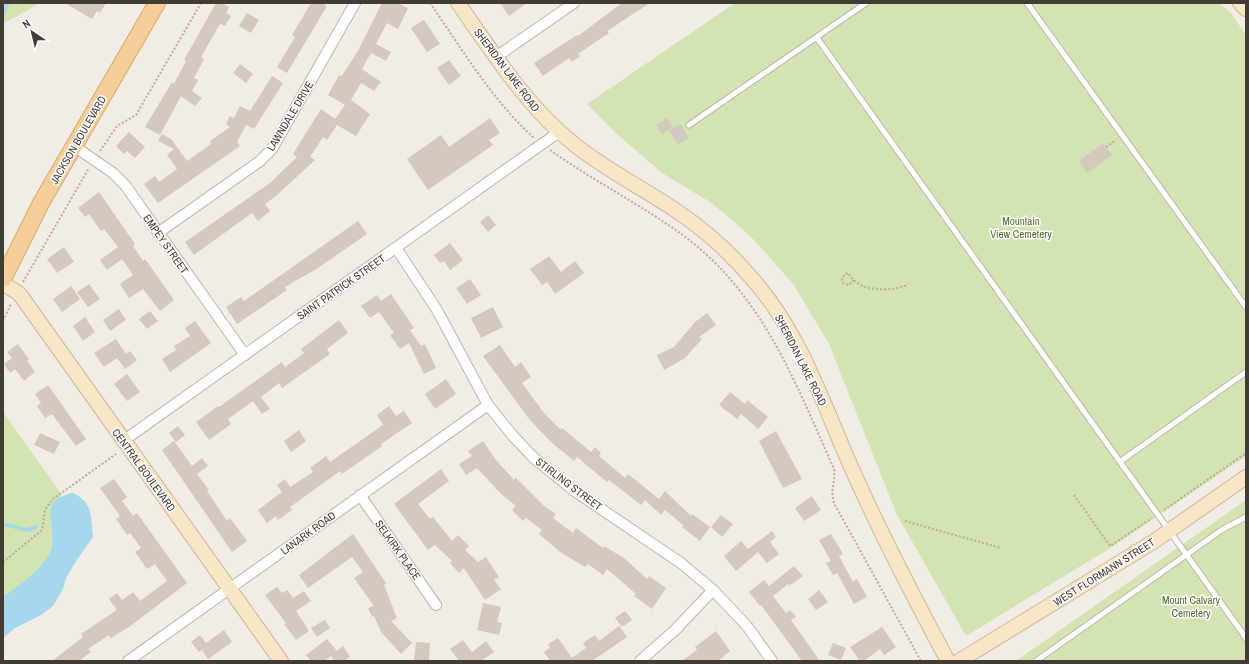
<svg xmlns="http://www.w3.org/2000/svg" width="1249" height="664" font-family="'Archivo Narrow',sans-serif">
<style>
.green{fill:#d3e3b1}
.water{fill:#a5d8ea}
.lines{fill:none;stroke-linecap:round;stroke-linejoin:round}
.stream{stroke:#a5d8ea;stroke-width:3.5}
.building{fill:#d5c9be}
.lane-casing{stroke:#bfb5ac;stroke-width:7}
.street-casing{stroke:#bfb5ac;stroke-width:12}
.secondary-casing{stroke:#ceb898;stroke-width:16}
.primary-casing{stroke:#d9a86b;stroke-width:18}
.path{stroke:#bcac9b;stroke-width:2;stroke-dasharray:2 2;stroke-linecap:butt}
.lane{stroke:#fff;stroke-width:5}
.street{stroke:#fff;stroke-width:10}
.secondary{stroke:#fae6c6;stroke-width:14}
.primary{stroke:#f6ce99;stroke-width:16}
.labels{text-anchor:middle;dominant-baseline:central;stroke-width:3;stroke-linejoin:round;paint-order:stroke}
.street-label{font-size:11px;fill:#433c35;stroke:#fff}
.park-label{font-size:11px;fill:#50702e;stroke:#fff}
</style>
<rect width="100%" height="100%" fill="#f1ece5"/>
<g class="green">
<polygon points="3,3 40,3 3,24"/>
<polygon points="735,3 1219,3 1230,12 1246,35 1246,456 1112,547 966,636 897,515 829,344 794,285 753,239 730,218 710,202 662,173 618,135 587,104"/>
<path d="M3,412L62,495C39,514 57,526 51,549C45,568 18,586 3,597Z"/>
<polygon points="1246,500 1246,661 1016,661"/>
</g>
<path class="water" d="M73,493C93,502 91,518 93,537L76,561L66,578L63,589L53,606L41,615L15,628L3,638V597C18,586 45,568 51,549C58,525 34,501 73,493Z"/>
<g class="lines">
<g class="stream">
<polyline points="3,14 8,3"/>
<polyline points="3,524 27,530 36,527"/>
</g>
</g>
<g class="building">
<polygon points="65,3 106,3 100,13 97,11 92,19"/>
<polygon points="216,3 221,3 229,7 226,13 231,16 225,26 220,24 218,27 201,57 204,59 194,78 198,80 192,91 202,98 195,106 181,96 160,135 145,127 172,82 174,84 186,61 184,60"/>
<polygon points="311,3 322,3 327,6 287,73 277,67 295,37 292,35"/>
<polygon points="382,3 398,3 408,8 398,29 387,23 376,44 391,52 386,61 371,53 362,69 381,82 374,91 361,83 351,100 370,114 356,136 337,125 327,140 323,137 310,157 315,160 276,196 265,204 270,211 258,221 252,213 194,255 185,242 270,183 297,157 293,154 321,109 335,119 345,105 328,95 339,75 342,76 359,49"/>
<polygon points="500,3 527,3 509,16"/>
<polygon points="622,3 650,3 607,31 609,33 578,54 580,56 572,62 569,58 543,76 534,63 577,35 578,36"/>
<polygon points="247,13 259,20 251,33 239,26"/>
<polygon points="424,20 440,44 427,52 411,28"/>
<polygon points="449,60 461,76 449,85 437,68"/>
<polygon points="240,64 253,74 246,83 233,73"/>
<polygon points="272,76 283,83 254,129 246,125 237,142 240,146 158,203 144,184 155,176 159,182 177,169 167,155 174,149 158,141 162,134 171,139 187,161 211,144 210,141 230,127 226,124 230,116 234,118 240,106 250,111"/>
<polygon points="490,118 500,133 489,140 493,145 428,190 407,159 441,135 449,147"/>
<polygon points="667,118 673,127 662,134 656,125"/>
<polygon points="680,124 689,138 678,145 669,131"/>
<polygon points="129,132 145,147 135,158 127,151 124,154 116,146"/>
<polygon points="1103,143 1112,155 1087,173 1079,161"/>
<polygon points="99,192 135,244 133,246 143,261 145,259 174,300 160,311 143,289 129,298 120,284 133,275 122,259 107,270 100,260 118,247 104,229 101,231 89,214 85,217 78,208"/>
<polygon points="488,215 496,225 488,232 480,222"/>
<polygon points="358,221 367,234 318,268 285,287 287,290 237,324 226,307 241,297 244,301"/>
<polygon points="450,243 463,260 450,270 444,261 440,263 434,255"/>
<polygon points="64,247 74,262 57,273 47,259"/>
<polygon points="549,256 561,272 575,261 584,273 555,294 547,282 542,285 530,269"/>
<polygon points="470,279 481,295 467,304 456,288"/>
<polygon points="89,284 100,299 88,307 77,292"/>
<polygon points="71,286 80,299 62,312 53,299"/>
<polygon points="391,294 414,328 410,330 421,346 425,344 436,368 424,374 409,343 400,349 390,335 394,333 379,312 370,318 361,306 377,295 381,301"/>
<polygon points="493,307 503,327 481,338 471,318"/>
<polygon points="119,309 126,320 110,331 103,320"/>
<polygon points="150,311 158,321 147,329 139,319"/>
<polygon points="707,313 716,325 699,337 702,339 685,358 664,370 657,355 674,347 695,322"/>
<polygon points="85,317 95,332 83,341 73,326"/>
<polygon points="339,320 348,333 327,349 330,354 282,388 279,383 261,397 270,409 262,414 253,401 228,419 231,424 209,440 196,422 218,406 219,407 282,362 285,367 304,353 301,349"/>
<polygon points="195,321 211,343 170,372 162,359 176,350 174,346 190,336 185,328"/>
<polygon points="116,339 126,354 130,351 137,360 125,369 117,358 104,367 94,353"/>
<polygon points="18,344 29,359 27,361 35,372 24,381 15,369 10,373 4,364 12,358 7,352"/>
<polygon points="500,345 515,367 521,362 531,377 522,383 544,413 561,430 562,428 591,452 595,447 601,453 599,456 625,478 628,474 659,499 665,491 691,516 692,514 710,527 700,541 682,527 683,525 665,510 661,515 645,500 641,505 609,480 607,482 577,457 574,461 551,442 529,419 483,356"/>
<polygon points="127,374 140,392 127,401 114,384"/>
<polygon points="446,379 456,394 435,409 425,394"/>
<polygon points="48,385 86,439 76,446 52,414 45,418 37,406 41,403 35,394"/>
<polygon points="730,392 745,404 747,400 768,417 758,429 741,414 737,419 719,405"/>
<polygon points="389,406 396,416 404,411 412,423 381,444 382,446 342,474 340,471 290,507 292,510 278,520 276,516 267,523 258,510 282,492 277,485 285,479 290,487 313,472 310,468 326,456 330,462 383,425 377,415"/>
<polygon points="178,426 185,435 176,442 169,433"/>
<polygon points="299,430 306,441 291,452 284,441"/>
<polygon points="776,431 802,479 783,488 759,441"/>
<polygon points="40,433 60,442 54,454 34,445"/>
<polygon points="174,441 192,466 202,458 208,466 197,474 209,490 207,491 227,521 230,518 247,541 232,552 162,450"/>
<polygon points="483,441 496,460 514,480 516,478 544,506 556,514 553,518 573,533 576,528 603,548 604,546 624,558 647,579 649,576 666,588 652,609 634,596 636,594 607,569 603,575 588,564 585,567 560,552 539,534 542,530 526,518 523,521 512,510 516,506 501,494 477,468 466,475 459,464 472,456 468,451"/>
<polygon points="441,469 449,481 418,504 430,519 433,517 452,541 458,535 469,546 465,550 478,562 486,557 499,577 494,580 501,589 485,600 464,568 459,573 450,563 452,561 435,545 428,550 394,504"/>
<polygon points="114,479 127,497 122,501 133,516 137,513 187,583 129,627 111,638 109,635 88,649 91,652 79,661 52,661 83,637 81,634 117,610 109,599 117,593 122,600 133,592 140,601 167,581 155,564 147,569 135,552 141,548 130,533 127,535 116,519 120,516 100,488"/>
<polygon points="812,496 821,510 804,521 795,508"/>
<polygon points="721,515 733,524 722,537 711,527"/>
<polygon points="772,531 776,537 770,542 779,554 767,563 758,552 736,571 724,556 741,541 748,549"/>
<polygon points="353,534 386,583 384,585 397,618 391,621 412,643 401,654 381,632 374,616 372,617 368,608 374,606 354,578 363,572 352,557 308,588 299,575"/>
<polygon points="831,534 843,554 839,556 853,582 857,579 867,597 854,604 837,573 833,575 826,563 831,561 819,540"/>
<polygon points="794,566 803,576 789,586 788,584 773,596 786,613 790,610 796,617 791,620 820,661 802,661 761,605 760,606 749,592 764,580 769,586"/>
<polygon points="277,587 282,593 287,590 293,598 304,591 311,601 296,611 309,631 296,640 284,624 286,623 265,595"/>
<polygon points="819,590 828,602 816,610 808,599"/>
<polygon points="483,603 501,607 497,622 502,623 499,635 477,630"/>
<polygon points="625,611 632,620 622,627 615,618"/>
<polygon points="325,620 330,628 317,637 311,628"/>
<polygon points="619,626 627,637 592,661 550,661 544,652 550,648 548,644 558,638 572,658 586,648 583,643 595,635 599,641"/>
<polygon points="882,627 896,647 884,655 880,649 864,661 860,661 850,647"/>
<polygon points="224,630 232,642 208,659 202,650 199,652 191,642 200,635 206,643"/>
<polygon points="716,631 730,651 718,661 682,661 697,650 695,647"/>
<polygon points="327,639 337,651 343,646 350,657 344,661 335,661 331,656 324,661 311,661 306,655"/>
<polygon points="463,640 472,652 486,641 494,652 481,661 459,661 450,649"/>
<polygon points="416,642 430,643 429,661 414,661"/>
<polygon points="833,643 846,648 841,660 828,655"/>
</g>
<g class="lines">
<g class="lane-casing">
<g id="lane">
<polyline points="1027,3 1246,307"/>
<polyline points="817,38 1246,638"/>
<polyline points="689,125 866,3"/>
<polyline points="1121,461 1246,372"/>
<polyline points="1036,661 1223,529 1246,517"/>
</g>
</g>
<g class="street-casing">
<g id="street">
<polyline points="496,57 574,3"/>
<polyline points="74,146 113,173 125,185 245,355"/>
<polyline points="158,233 260,161 272,149 355,3"/>
<polyline points="396,248 437,310 488,405 513,436 534,458 576,492 681,563 713,590 747,626 772,661"/>
<polyline points="123,441 559,132"/>
<polyline points="360,495 436,605"/>
<polyline points="128,661 488,405"/>
<polyline points="640,661 675,630 713,590"/>
</g>
</g>
<g class="secondary-casing">
<g id="secondary">
<path d="M458,3C494,54 526,106 575,145C609,172 647,190 681,214C709,233 734,257 755,282C801,335 824,406 852,469C881,534 914,598 948,661"/>
<polyline points="1240,3 1246,9"/>
<polyline points="3,284 17,292 21,296 281,661"/>
<polyline points="959,661 1153,542 1246,477"/>
</g>
</g>
<g class="primary-casing">
<polyline id="primary" points="3,279 41,203 157,3"/>
</g>
<g class="path">
<path d="M430,3C462,49 492,100 534,138"/>
<polyline points="1106,147 1116,140"/>
<path d="M550,150C595,182 644,206 688,239C764,298 796,384 834,469C836,482 829,492 835,505L921,661"/>
<polyline points="100,151 117,126 136,115 201,3"/>
<path d="M854,280L849,285L843,283L842,280L844,275L848,273C851,277 854,281 859,284C870,291 898,291 908,284"/>
<polyline points="23,282 89,168"/>
<polyline points="3,321 11,304"/>
<polyline points="1074,495 1110,546 1152,518"/>
<polyline points="1164,510 1246,453"/>
<polyline points="905,521 1001,548"/>
<polyline points="3,562 41,531 43,526 45,510 53,499 116,454"/>
</g>
<use href="#lane" class="lane"/>
<use href="#street" class="street"/>
<use href="#secondary" class="secondary"/>
<use href="#primary" class="primary"/>
</g>
<g class="labels">
<g class="street-label">
<text transform="translate(507 70) rotate(53)">SHERIDAN LAKE ROAD</text>
<text transform="translate(290 116) rotate(-59)">LAWNDALE DRIVE</text>
<text transform="translate(78 140) rotate(-60)">JACKSON BOULEVARD</text>
<text transform="translate(166 244) rotate(55)">EMPEY STREET</text>
<text transform="translate(341 287) rotate(-35)">SAINT PATRICK STREET</text>
<text transform="translate(801 360) rotate(63)">SHERIDAN LAKE ROAD</text>
<text transform="translate(144 470) rotate(54)">CENTRAL BOULEVARD</text>
<text transform="translate(569 484) rotate(37)">STIRLING STREET</text>
<text transform="translate(308 533) rotate(-36)">LANARK ROAD</text>
<text transform="translate(398 550) rotate(55)">SELKIRK PLACE</text>
<text transform="translate(1104 572) rotate(-32)">WEST FLORMANN STREET</text>
</g>
<g class="park-label">
<text x="1021" y="221">Mountain<tspan x="1021" dy="13">View Cemetery</tspan></text>
<text x="1191" y="600">Mount Calvary<tspan x="1191" dy="13">Cemetery</tspan></text>
</g>
</g>
<rect width="1249" height="664" fill="none" stroke="#433c35" stroke-width="8"/>
<g transform="translate(32 32) rotate(325)" stroke="#ffffff" stroke-width="3" paint-order="stroke">
<path d="M0-3L7 15L0 10L-7 15Z" fill="#433c35"/>
<text y="-6" font-size="11" font-weight="bold" text-anchor="middle" fill="#433c35">N</text>
</g>
</svg>
